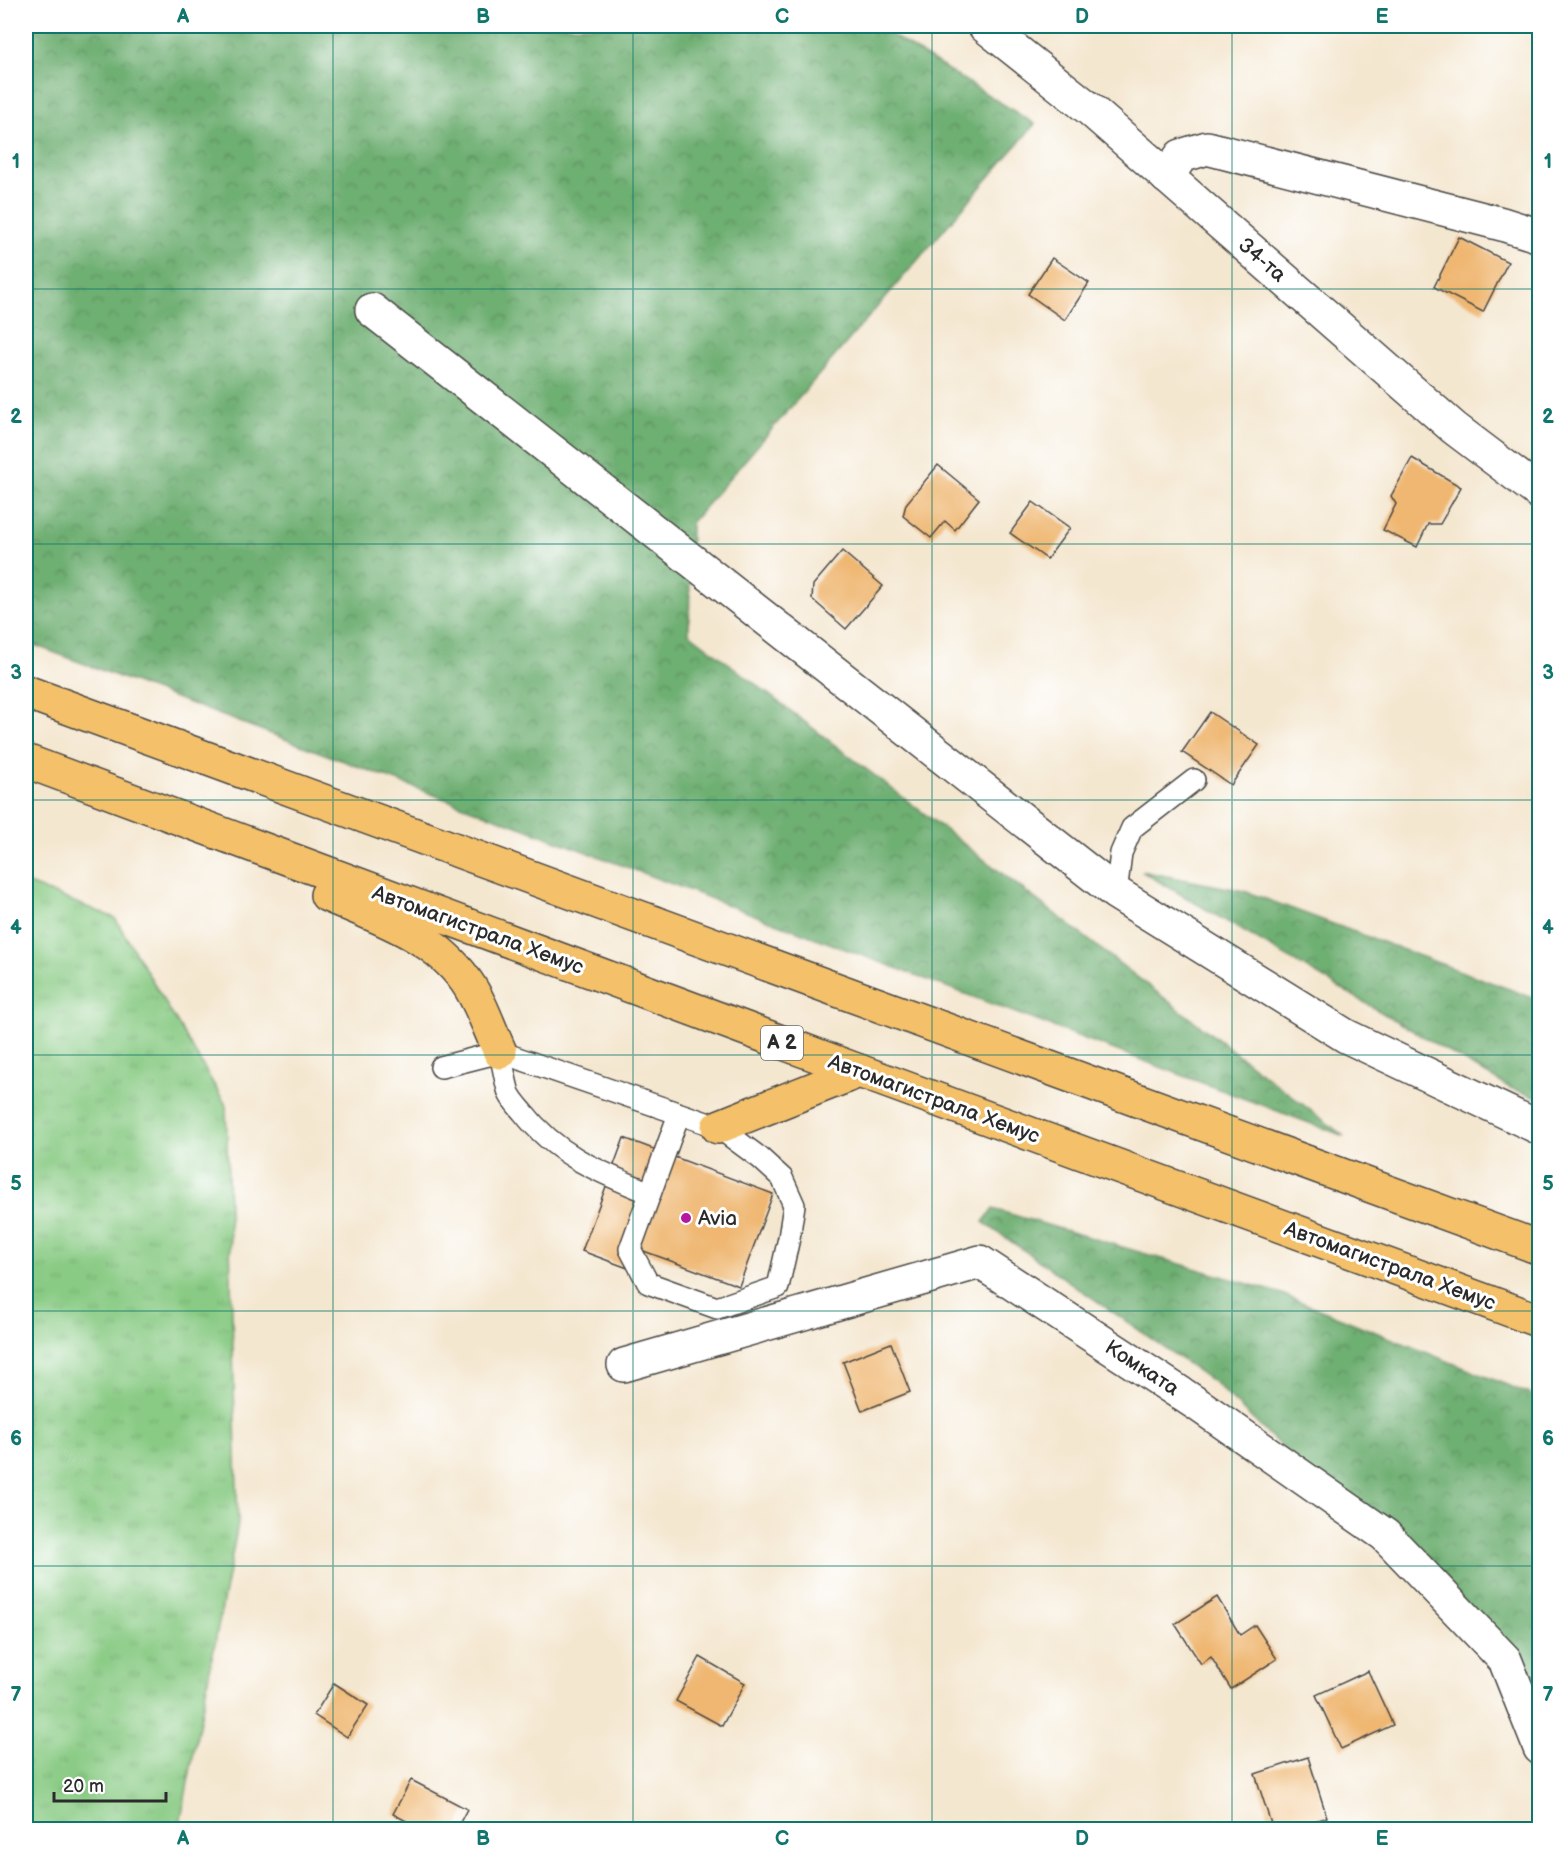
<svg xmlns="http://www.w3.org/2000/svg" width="1565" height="1855" font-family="'Balsamiq Sans',sans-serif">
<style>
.grass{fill:url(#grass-tufts);stroke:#5a7b58;stroke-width:1.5}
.forest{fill:url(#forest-crowns);stroke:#4c6d4e;stroke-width:1.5}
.building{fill:#efb772}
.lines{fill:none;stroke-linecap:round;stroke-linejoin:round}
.service-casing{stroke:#494744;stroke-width:24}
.minor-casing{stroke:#494744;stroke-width:36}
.motorway-casing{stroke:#494744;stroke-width:36}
.service{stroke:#fff;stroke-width:21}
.minor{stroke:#fff;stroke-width:33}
.motorway{stroke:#f4c16b;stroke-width:33}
.grid{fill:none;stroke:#0f766e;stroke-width:1.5;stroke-opacity:0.55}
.poi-dot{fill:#b5179e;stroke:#fff;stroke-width:2}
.labels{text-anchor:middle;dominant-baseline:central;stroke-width:6;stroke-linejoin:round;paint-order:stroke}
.shield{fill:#fff;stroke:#6b6b6b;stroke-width:1.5}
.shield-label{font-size:20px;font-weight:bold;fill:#2b2b2b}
.street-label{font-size:21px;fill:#2b2b2b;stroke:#fff}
.poi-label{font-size:21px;fill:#2b2b2b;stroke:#fff;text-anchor:start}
.neatline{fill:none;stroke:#0f766e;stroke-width:2}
.grid-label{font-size:20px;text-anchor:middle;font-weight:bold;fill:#0f766e}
</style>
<defs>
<pattern id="grass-tufts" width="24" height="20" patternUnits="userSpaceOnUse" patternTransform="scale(1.5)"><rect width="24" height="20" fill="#89cb84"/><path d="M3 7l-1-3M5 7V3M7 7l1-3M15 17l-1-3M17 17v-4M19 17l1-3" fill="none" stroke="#76ae72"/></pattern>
<pattern id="forest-crowns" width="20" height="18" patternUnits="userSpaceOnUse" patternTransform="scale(1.5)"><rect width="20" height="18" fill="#6eaf72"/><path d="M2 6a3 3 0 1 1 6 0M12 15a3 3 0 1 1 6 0" fill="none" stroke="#5b8f5e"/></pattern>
</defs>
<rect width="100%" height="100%" fill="#fff"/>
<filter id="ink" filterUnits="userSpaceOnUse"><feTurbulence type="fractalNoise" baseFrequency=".0167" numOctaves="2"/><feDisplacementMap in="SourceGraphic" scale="12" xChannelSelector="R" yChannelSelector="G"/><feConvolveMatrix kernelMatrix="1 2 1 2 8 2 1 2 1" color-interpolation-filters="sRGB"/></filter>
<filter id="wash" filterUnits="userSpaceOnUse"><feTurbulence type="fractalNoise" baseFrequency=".008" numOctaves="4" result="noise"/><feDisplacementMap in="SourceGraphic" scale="24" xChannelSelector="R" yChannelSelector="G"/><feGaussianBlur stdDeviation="1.35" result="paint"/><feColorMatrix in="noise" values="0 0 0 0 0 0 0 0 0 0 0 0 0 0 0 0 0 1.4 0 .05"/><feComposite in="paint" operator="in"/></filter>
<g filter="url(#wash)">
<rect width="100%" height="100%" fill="#f4e7d0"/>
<polygon class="grass" points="26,883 115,918 226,1105 238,1524 179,1829 26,1829"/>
<g class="forest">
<polygon points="26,26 877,26 1035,124 691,523 689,633 1344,1136 26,642"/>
<polygon points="1141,871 1244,891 1539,1000 1539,1098 1510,1088"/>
<polygon points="993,1209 1279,1293 1539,1398 1539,1753 1478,1636 1215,1383 983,1222"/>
</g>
<g id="blocks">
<g class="building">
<polygon points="1459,237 1508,262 1483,312 1434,287"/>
<polygon points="1052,258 1089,283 1065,320 1028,294"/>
<polygon points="1412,458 1461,487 1440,524 1428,524 1417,547 1383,530 1396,504 1391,496"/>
<polygon points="938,465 979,499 955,530 945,521 931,538 903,516 906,504"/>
<polygon points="1033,502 1070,528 1047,559 1010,533"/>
<polygon points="842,551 883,586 846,629 812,599 813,585"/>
<polygon points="1210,712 1259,745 1231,785 1182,752"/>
<polygon points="624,1138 773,1194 739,1286 641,1250 633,1270 582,1251"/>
<polygon points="891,1343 910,1392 862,1411 843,1362"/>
<polygon points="1217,1597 1240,1635 1255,1625 1277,1659 1231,1689 1211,1657 1201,1664 1175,1624"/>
<polygon points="700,1657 745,1683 722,1726 676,1701"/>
<polygon points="1368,1671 1393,1725 1341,1749 1316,1695"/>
<polygon points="334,1683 368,1705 347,1737 314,1715"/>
<polygon points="1308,1757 1327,1817 1286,1830 1273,1830 1255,1774"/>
<polygon points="411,1780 467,1809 456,1830 423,1830 393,1814"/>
</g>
</g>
</g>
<g filter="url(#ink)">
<use href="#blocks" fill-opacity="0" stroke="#494744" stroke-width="1.5"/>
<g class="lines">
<g class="service-casing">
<g id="service">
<polyline points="1116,893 1121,853 1132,828 1194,780"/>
<path d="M500,1052C503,1065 505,1080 509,1093C512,1100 518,1106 523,1112C557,1156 600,1172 650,1193"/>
<polyline points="441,1067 500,1052 718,1127 760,1158 782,1178 794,1205 789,1238 778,1287 717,1308 648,1283 630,1249 679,1114"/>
</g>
</g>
<g class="minor-casing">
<g id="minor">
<polyline points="985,26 1092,111 1454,428 1540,493"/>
<polyline points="1167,177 1181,156 1207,148 1502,224 1540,236"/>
<polyline points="372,310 1116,893 1346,1036 1540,1128"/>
<polyline points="624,1365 980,1262 1200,1406 1385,1535 1505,1660 1540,1748"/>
</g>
</g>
<g class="motorway-casing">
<g id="motorway">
<polyline points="26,692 1540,1248"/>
<polyline points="26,761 859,1071 1540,1321"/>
<path d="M327,895C377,917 433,934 466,981C481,1002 489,1028 500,1052"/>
<polyline points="718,1127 859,1071"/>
</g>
</g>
<use href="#service" class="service"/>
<use href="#minor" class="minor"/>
<use href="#motorway" class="motorway"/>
</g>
</g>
<path class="grid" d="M333,26V1830M633,26V1830M932,26V1830M1232,26V1830M26,289H1540M26,544H1540M26,800H1540M26,1055H1540M26,1311H1540M26,1566H1540"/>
<circle class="poi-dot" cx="686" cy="1218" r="6"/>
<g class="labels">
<rect class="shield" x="761" y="1026" width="42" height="34" rx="4.5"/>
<g class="shield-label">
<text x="782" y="1043">A 2</text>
</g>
<g class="street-label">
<text transform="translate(1262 260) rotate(41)">34-та</text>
<text transform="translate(478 930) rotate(20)">Автомагистрала Хемус</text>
<text transform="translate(934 1099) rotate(20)">Автомагистрала Хемус</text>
<text transform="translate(1390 1266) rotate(20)">Автомагистрала Хемус</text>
<text transform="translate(1142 1368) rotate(33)">Комката</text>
</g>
<g class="poi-label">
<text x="698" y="1218">Avia</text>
</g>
</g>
<rect width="1565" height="1855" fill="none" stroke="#fff" stroke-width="66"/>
<path d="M54 1792v9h112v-9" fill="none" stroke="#2b2b2b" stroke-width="3"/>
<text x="63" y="1792" font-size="18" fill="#2b2b2b" stroke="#ffffff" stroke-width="4.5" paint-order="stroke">20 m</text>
<rect x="33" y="33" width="1499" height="1789" class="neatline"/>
<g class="grid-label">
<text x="183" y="23">A</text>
<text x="483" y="23">B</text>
<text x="782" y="23">C</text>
<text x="1082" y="23">D</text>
<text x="1382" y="23">E</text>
<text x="16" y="168">1</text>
<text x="1548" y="168">1</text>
<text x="16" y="423">2</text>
<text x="1548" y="423">2</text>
<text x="16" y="679">3</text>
<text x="1548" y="679">3</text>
<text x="16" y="934">4</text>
<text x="1548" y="934">4</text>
<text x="16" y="1190">5</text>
<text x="1548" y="1190">5</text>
<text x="16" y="1445">6</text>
<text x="1548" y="1445">6</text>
<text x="16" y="1701">7</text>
<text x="1548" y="1701">7</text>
<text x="183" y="1845">A</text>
<text x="483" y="1845">B</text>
<text x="782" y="1845">C</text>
<text x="1082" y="1845">D</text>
<text x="1382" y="1845">E</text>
</g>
</svg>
